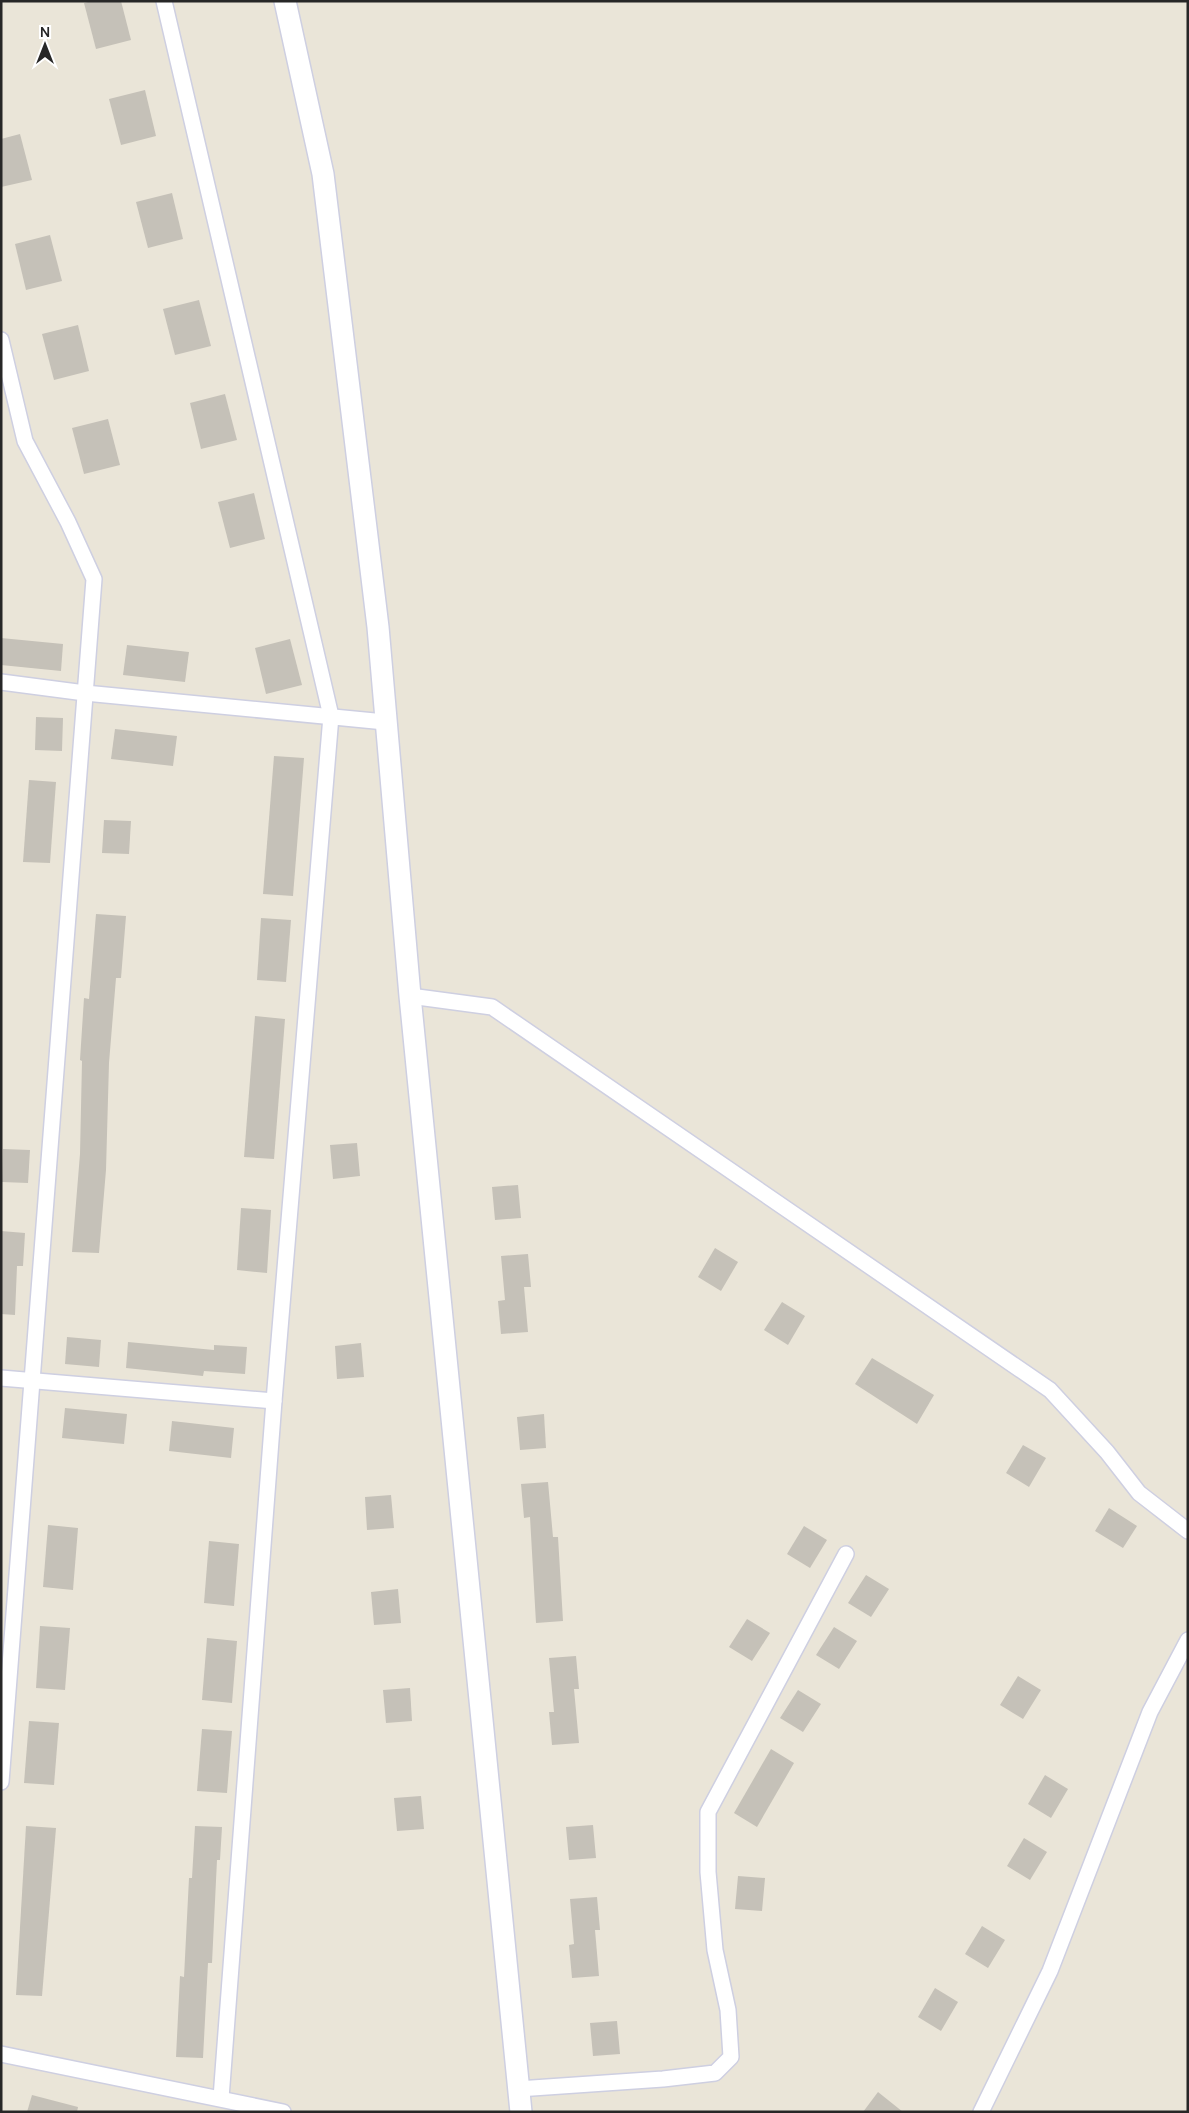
<svg xmlns="http://www.w3.org/2000/svg" width="1189" height="2113" font-family="Manrope,sans-serif">
<style>
.building{fill:#c5c1b8}
.lines{fill:none;stroke-linecap:round;stroke-linejoin:round}
.street-casing{stroke:#cecfe1;stroke-width:18}
.secondary-casing{stroke:#cecfe1;stroke-width:24}
.street{stroke:#fff;stroke-width:15}
.secondary{stroke:#fff;stroke-width:21}
</style>
<rect width="100%" height="100%" fill="#eae5d8"/>
<g class="building">
<polygon points="92,1 121,1 131,40 96,49 84,3"/>
<polygon points="145,90 156,136 121,145 109,99"/>
<polygon points="20,134 32,180 1,187 1,139"/>
<polygon points="172,193 183,239 148,248 136,202"/>
<polygon points="50,235 62,281 26,290 15,244"/>
<polygon points="199,300 211,346 175,355 163,309"/>
<polygon points="78,325 89,371 54,380 42,334"/>
<polygon points="225,394 237,440 201,449 190,403"/>
<polygon points="108,419 120,465 84,474 72,428"/>
<polygon points="254,493 265,539 230,548 218,502"/>
<polygon points="1,638 63,644 61,671 1,665"/>
<polygon points="290,639 302,685 266,694 255,648"/>
<polygon points="127,645 189,652 185,682 123,675"/>
<polygon points="36,717 63,718 62,751 35,750"/>
<polygon points="115,729 177,736 173,766 111,759"/>
<polygon points="274,756 304,758 293,896 263,894"/>
<polygon points="29,780 56,782 50,863 23,862"/>
<polygon points="104,820 131,821 129,854 102,853"/>
<polygon points="96,914 126,916 121,978 116,978 109,1063 106,1170 99,1253 72,1252 80,1154 82,1061 80,1060 84,998 89,999"/>
<polygon points="261,918 291,920 286,982 257,980"/>
<polygon points="255,1016 285,1019 274,1159 244,1157"/>
<polygon points="357,1143 360,1176 333,1179 330,1145"/>
<polygon points="3,1149 30,1150 28,1183 2,1182"/>
<polygon points="518,1185 521,1218 495,1220 492,1187"/>
<polygon points="241,1208 271,1210 267,1273 237,1270"/>
<polygon points="1,1231 25,1233 23,1266 17,1266 15,1315 1,1314"/>
<polygon points="715,1248 738,1262 721,1291 698,1277"/>
<polygon points="528,1254 531,1287 524,1287 528,1332 501,1334 498,1301 505,1300 501,1256"/>
<polygon points="782,1302 805,1316 788,1345 764,1330"/>
<polygon points="67,1337 101,1340 99,1367 65,1364"/>
<polygon points="128,1342 214,1350 214,1345 247,1347 245,1374 204,1371 203,1376 126,1368"/>
<polygon points="361,1343 364,1377 337,1379 335,1346"/>
<polygon points="872,1358 934,1395 917,1424 855,1384"/>
<polygon points="65,1408 127,1414 124,1444 62,1438"/>
<polygon points="544,1414 546,1448 520,1450 517,1417"/>
<polygon points="172,1421 234,1428 231,1458 169,1451"/>
<polygon points="1023,1445 1046,1458 1029,1487 1006,1473"/>
<polygon points="548,1482 553,1537 558,1537 563,1621 536,1623 530,1517 524,1518 521,1484"/>
<polygon points="391,1495 394,1528 367,1530 365,1497"/>
<polygon points="1109,1508 1137,1526 1123,1548 1095,1531"/>
<polygon points="48,1525 78,1528 73,1590 43,1587"/>
<polygon points="804,1526 827,1540 810,1568 787,1554"/>
<polygon points="209,1541 239,1544 234,1606 204,1603"/>
<polygon points="866,1575 889,1589 871,1617 848,1603"/>
<polygon points="398,1589 401,1623 374,1625 371,1592"/>
<polygon points="747,1619 770,1633 752,1661 729,1647"/>
<polygon points="40,1626 70,1628 65,1690 36,1688"/>
<polygon points="834,1627 857,1641 839,1669 816,1655"/>
<polygon points="207,1638 237,1641 232,1703 202,1700"/>
<polygon points="576,1656 579,1689 574,1689 579,1743 552,1745 549,1712 554,1712 549,1658"/>
<polygon points="1018,1676 1041,1690 1023,1719 1000,1705"/>
<polygon points="410,1688 412,1721 386,1723 383,1690"/>
<polygon points="798,1690 821,1704 803,1732 780,1718"/>
<polygon points="29,1721 59,1723 54,1785 24,1783"/>
<polygon points="202,1729 232,1731 227,1793 197,1791"/>
<polygon points="771,1749 794,1763 757,1827 734,1813"/>
<polygon points="1045,1775 1068,1789 1051,1818 1028,1804"/>
<polygon points="421,1796 424,1829 397,1831 394,1798"/>
<polygon points="593,1825 596,1858 569,1860 566,1827"/>
<polygon points="26,1826 56,1828 42,1996 16,1995"/>
<polygon points="195,1826 222,1827 220,1860 217,1860 212,1963 208,1963 203,2058 176,2057 180,1976 184,1977 189,1878 192,1878"/>
<polygon points="1024,1838 1047,1852 1030,1880 1007,1866"/>
<polygon points="738,1876 765,1878 762,1911 735,1909"/>
<polygon points="597,1897 600,1930 595,1930 599,1976 572,1978 569,1945 574,1944 570,1899"/>
<polygon points="982,1926 1005,1940 988,1968 965,1954"/>
<polygon points="935,1988 958,2002 941,2031 918,2017"/>
<polygon points="617,2021 620,2054 593,2056 590,2023"/>
<polygon points="878,2092 903,2112 863,2112"/>
<polygon points="32,2095 78,2107 77,2112 27,2112"/>
</g>
<g class="lines">
<g class="street-casing">
<g id="street">
<polyline points="164,1 331,716 274,1401 221,2098"/>
<polyline points="1,340 25,441 68,522 94,579 1,1782"/>
<polyline points="1,682 85,693 385,722"/>
<polyline points="410,996 492,1007 1050,1390 1107,1452 1139,1493 1188,1531"/>
<polyline points="1,1378 274,1401"/>
<polyline points="1,2054 283,2112"/>
<polyline points="518,2089 663,2079 715,2073 731,2057 728,2010 715,1950 708,1872 708,1812 846,1554"/>
<polyline points="981,2112 1050,1971 1150,1712 1188,1640"/>
</g>
</g>
<g class="secondary-casing">
<polyline id="secondary" points="285,1 323,174 378,627 410,996 521,2112"/>
</g>
<use href="#street" class="street"/>
<use href="#secondary" class="secondary"/>
</g>
<rect width="1189" height="2113" fill="none" stroke="#272727" stroke-width="5"/>
<g transform="translate(45 45)" stroke="#ffffff" stroke-width="4" paint-order="stroke">
<path d="M0-4L9 19L0 12L-9 19Z" fill="#272727"/>
<text y="-8" font-size="14" font-weight="bold" text-anchor="middle" fill="#272727">N</text>
</g>
</svg>
